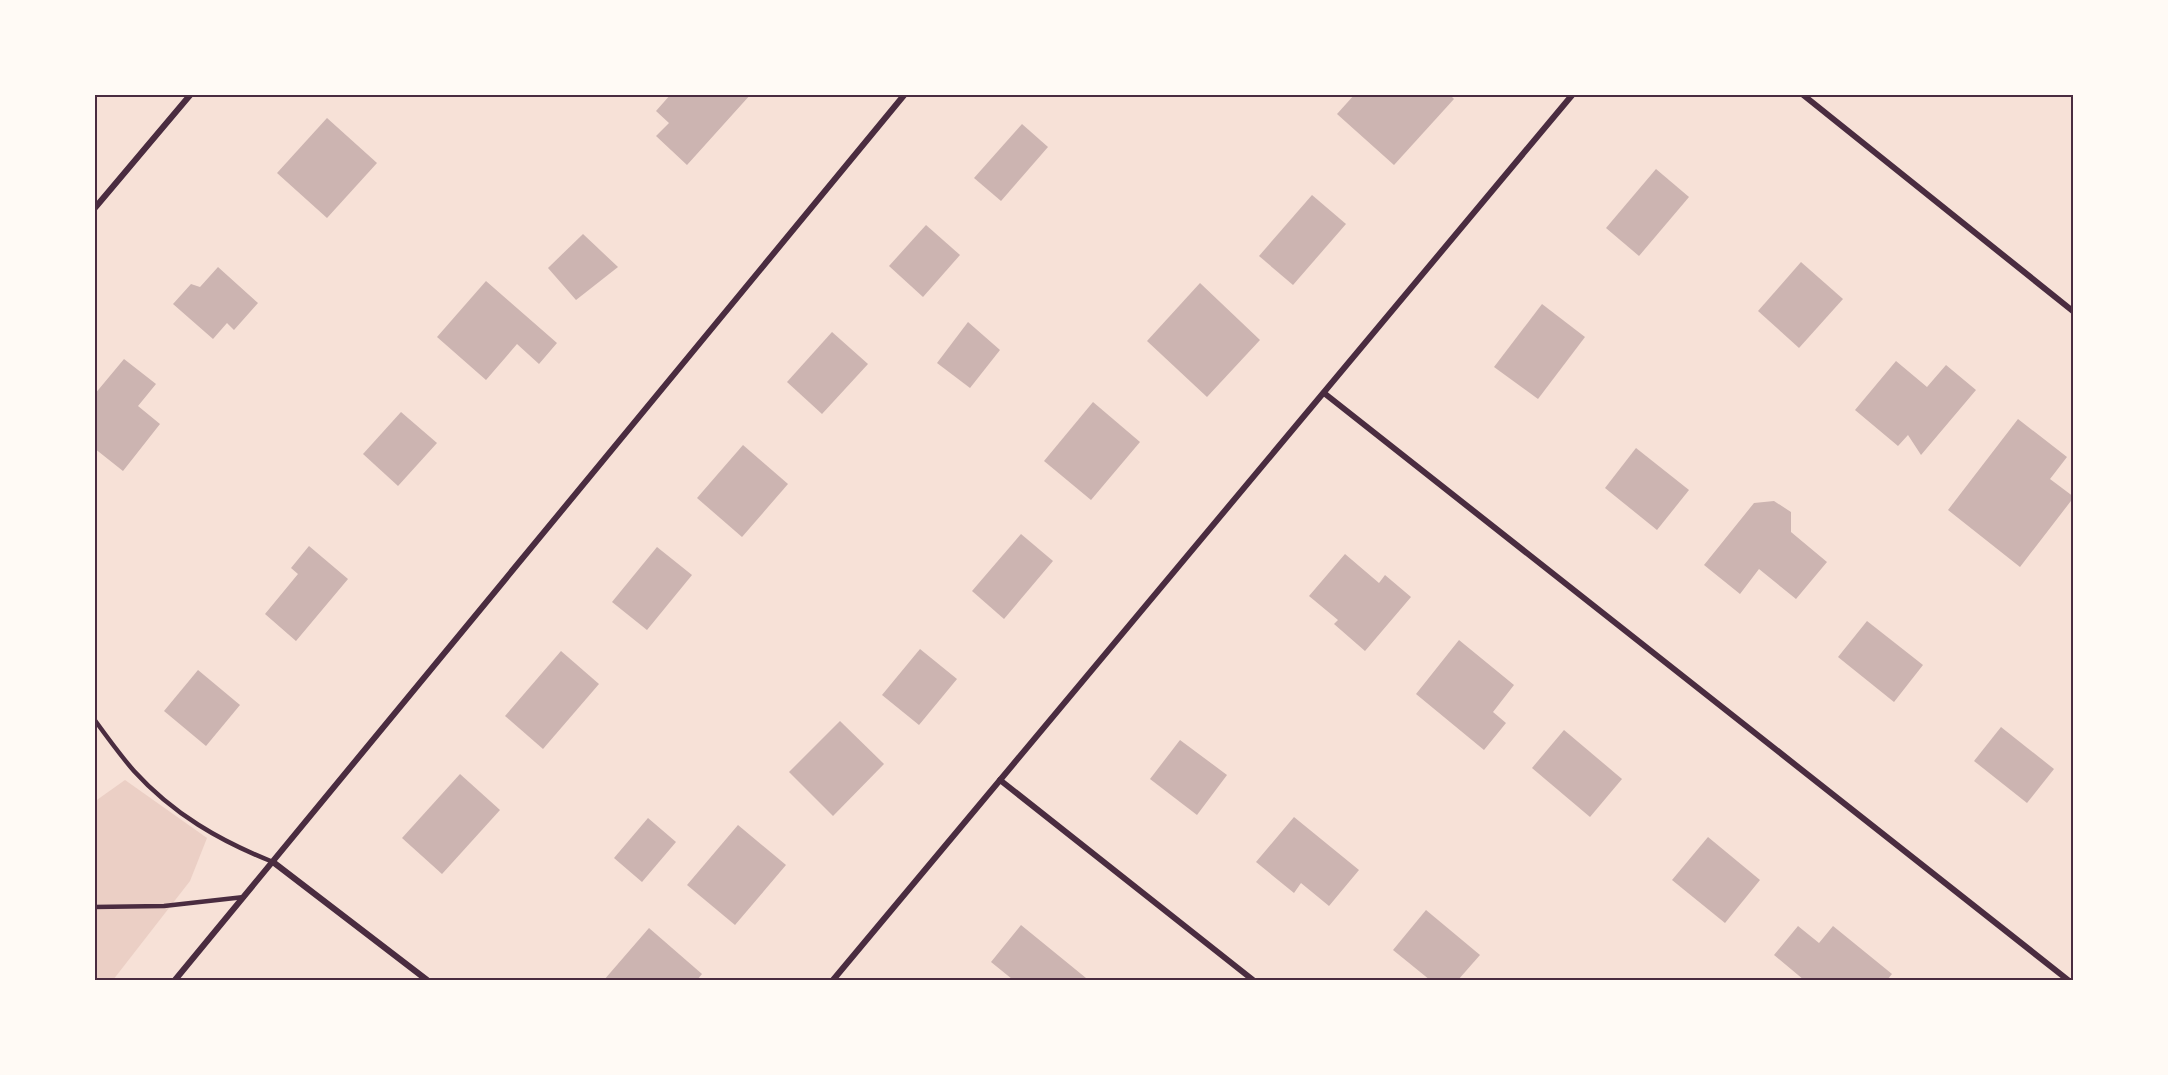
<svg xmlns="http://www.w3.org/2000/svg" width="2168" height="1075" font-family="Georgia,serif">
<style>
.green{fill:#ebcfc5}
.building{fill:#ccb4b1}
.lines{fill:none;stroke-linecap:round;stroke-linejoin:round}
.service{stroke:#4a2c40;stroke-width:4.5}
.minor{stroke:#4a2c40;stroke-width:6}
.neatline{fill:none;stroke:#4a2c40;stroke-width:2}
</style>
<rect width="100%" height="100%" fill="#f7e1d7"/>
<polygon class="green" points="125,780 207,838 190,881 113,980 95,980 94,802"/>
<g class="building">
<polygon points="671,94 751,94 687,165 656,136 669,123 656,111"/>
<polygon points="1355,94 1449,94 1454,99 1394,165 1337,114"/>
<polygon points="327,118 377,163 327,218 277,173"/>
<polygon points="1022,124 1048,147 1001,201 974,178"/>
<polygon points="1656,169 1689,197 1639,256 1606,228"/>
<polygon points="1312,195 1346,224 1293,285 1259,256"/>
<polygon points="926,225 960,255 923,297 889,266"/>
<polygon points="583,234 618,267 576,300 548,268"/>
<polygon points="1801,262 1843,299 1799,348 1758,311"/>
<polygon points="218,267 258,303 234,330 227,323 213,339 173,304 191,284 200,287"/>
<polygon points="486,281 557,343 539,364 517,344 486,380 437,337"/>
<polygon points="1200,283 1260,340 1207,397 1147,341"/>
<polygon points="1542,304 1585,337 1538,399 1494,367"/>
<polygon points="968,322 1000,350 970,388 937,363"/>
<polygon points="832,332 868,364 822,414 787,382"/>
<polygon points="124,359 156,384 138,406 160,424 123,471 94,448 94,395"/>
<polygon points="1896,361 1927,387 1946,365 1976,390 1921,455 1908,435 1898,446 1855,410"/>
<polygon points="1093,402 1140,442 1091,500 1044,461"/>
<polygon points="401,412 437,443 398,486 363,454"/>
<polygon points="2018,419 2067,457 2050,479 2074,497 2020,567 1948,510"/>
<polygon points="743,445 788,484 742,537 697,498"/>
<polygon points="1636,448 1689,490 1657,530 1605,488"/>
<polygon points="1774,501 1791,512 1791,532 1827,562 1796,599 1759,569 1740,594 1704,565 1754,503"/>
<polygon points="1021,534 1053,561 1004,619 972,591"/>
<polygon points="309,546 348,579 296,641 265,614 298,574 291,568"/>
<polygon points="657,547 692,575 647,630 612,602"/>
<polygon points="1345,554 1379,583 1385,575 1411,597 1365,651 1334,624 1338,620 1309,596"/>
<polygon points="1867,621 1923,665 1894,702 1838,657"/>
<polygon points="1459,640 1514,685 1493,712 1506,723 1484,750 1416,694"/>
<polygon points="920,649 957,679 919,725 882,695"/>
<polygon points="561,651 599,684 543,749 505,716"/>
<polygon points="198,670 240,705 206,746 164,711"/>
<polygon points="840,721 884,764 833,816 789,772"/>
<polygon points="2001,727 2054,769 2027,803 1974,761"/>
<polygon points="1564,730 1622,779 1590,817 1532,768"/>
<polygon points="1180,740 1227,775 1197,815 1150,779"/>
<polygon points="460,774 500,810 442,874 402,838"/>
<polygon points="1294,817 1359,870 1329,906 1301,883 1294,893 1256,862"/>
<polygon points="648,818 676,842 642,882 614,858"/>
<polygon points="738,825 786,865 735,925 687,885"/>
<polygon points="1708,837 1760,880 1725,923 1672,880"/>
<polygon points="1426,910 1480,955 1458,980 1430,980 1393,950"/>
<polygon points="1021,925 1086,978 1084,980 1011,980 1012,979 991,962"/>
<polygon points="1798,926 1819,943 1833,926 1892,974 1887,980 1804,980 1774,955"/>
<polygon points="649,928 702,974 697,980 604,980"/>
</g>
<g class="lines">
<g class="service">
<path d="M94,719C107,737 120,755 134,771C173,814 220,841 273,862"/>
<polyline points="94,907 164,906 244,897"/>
</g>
<g class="minor">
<polyline points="1802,94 2074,312"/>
<polyline points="94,209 191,94"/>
<polyline points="1324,393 2068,980"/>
<polyline points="1000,780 1253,980"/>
<polyline points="273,862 427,980"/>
<polyline points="175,980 905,94"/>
<polyline points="833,980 1573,94"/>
</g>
</g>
<rect width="2168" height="1075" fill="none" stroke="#fffaf5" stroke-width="192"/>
<rect x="96" y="96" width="1976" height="883" class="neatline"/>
</svg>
